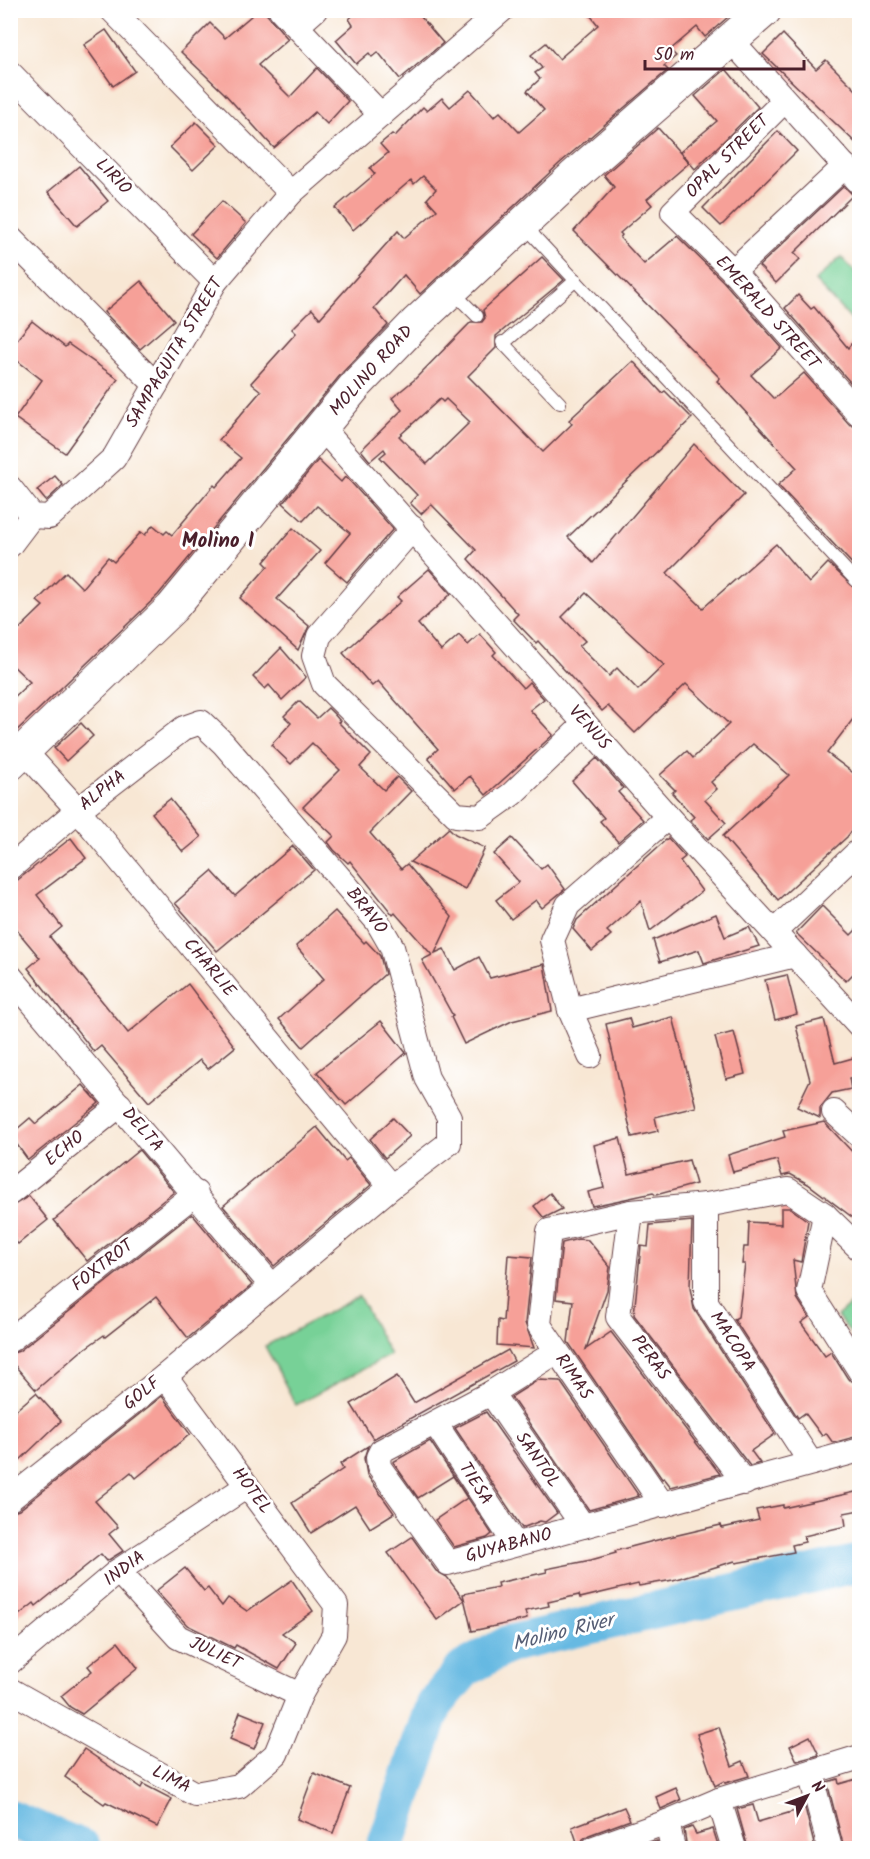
<svg xmlns="http://www.w3.org/2000/svg" width="870" height="1859" font-family="Kalam,sans-serif">
<style>
.green{fill:#77d197;stroke:#607861;stroke-width:1.5}
.lines{fill:none;stroke-linecap:round;stroke-linejoin:round}
.river{stroke:#66b9e2;stroke-width:38}
.building{fill:#f6a098;fill-rule:evenodd}
.lane-casing{stroke:#643d44;stroke-width:14}
.street-casing{stroke:#643d44;stroke-width:26}
.secondary-casing{stroke:#643d44;stroke-width:35}
.lane{stroke:#fff;stroke-width:12}
.street{stroke:#fff;stroke-width:24}
.secondary{stroke:#fff;stroke-width:33}
.labels{text-anchor:middle;dominant-baseline:central;stroke-width:6;stroke-linejoin:round;paint-order:stroke}
.street-label{font-size:18px;fill:#4a1f2b;stroke:#fff}
.water-label{font-size:20px;font-style:italic;fill:#555d74;stroke:#fff}
.quarter-label{font-size:21px;font-weight:bold;fill:#4a1f2b;stroke:#fff}
</style>
<rect width="100%" height="100%" fill="#fff"/>
<filter id="ink" filterUnits="userSpaceOnUse"><feTurbulence type="fractalNoise" baseFrequency=".0167" numOctaves="2"/><feDisplacementMap in="SourceGraphic" scale="12" xChannelSelector="R" yChannelSelector="G"/><feConvolveMatrix kernelMatrix="1 2 1 2 8 2 1 2 1" color-interpolation-filters="sRGB"/></filter>
<filter id="wash" filterUnits="userSpaceOnUse"><feTurbulence type="fractalNoise" baseFrequency=".008" numOctaves="4" result="noise"/><feDisplacementMap in="SourceGraphic" scale="24" xChannelSelector="R" yChannelSelector="G"/><feGaussianBlur stdDeviation="1.35" result="paint"/><feColorMatrix in="noise" values="0 0 0 0 0 0 0 0 0 0 0 0 0 0 0 0 0 1.4 0 .05"/><feComposite in="paint" operator="in"/></filter>
<g filter="url(#wash)">
<rect width="100%" height="100%" fill="#f8e7d4"/>
<g class="green">
<polygon points="841,257 859,276 859,322 856,325 815,281"/>
<polygon points="359,1296 390,1355 296,1405 265,1346"/>
<polygon points="859,1297 859,1343 837,1316"/>
</g>
<g class="lines">
<g class="river">
<polyline points="10,1819 82,1848"/>
<polyline points="385,1848 434,1705 464,1669 509,1644 860,1563"/>
</g>
</g>
<g id="blocks">
<g class="building">
<polygon points="258,10 263,10 288,39 258,65 290,97 317,68 348,101 327,124 315,112 274,148 224,93 181,52 210,23 225,38"/>
<polygon points="359,10 415,10 443,43 400,79 378,52 372,57 369,53 356,64 336,40 353,25 349,19"/>
<polygon points="586,10 736,10 705,37 697,27 670,50 676,56 664,66 668,70 560,163 420,294 404,275 374,308 388,325 342,373 158,595 10,737 10,701 30,682 10,663 10,638 43,606 37,601 66,572 82,588 108,557 114,562 141,532 145,535 153,525 164,534 167,531 172,535 214,485 216,487 241,458 219,440 261,391 251,383 296,333 292,329 312,309 320,318 398,231 404,238 437,210 427,199 436,189 423,176 414,184 411,180 353,230 335,208 375,174 370,168 388,153 380,144 392,134 395,136 423,107 427,111 442,98 450,107 470,90 494,117 500,112 519,132 544,110 527,91 540,79 535,73 542,68 531,55 546,43 559,59 598,25"/>
<polygon points="106,30 135,71 113,86 84,45"/>
<polygon points="783,34 816,69 826,60 860,94 860,147 763,54"/>
<polygon points="726,69 758,107 695,169 680,152 717,121 695,96"/>
<polygon points="196,122 219,145 193,170 170,147"/>
<polygon points="658,128 689,163 647,199 652,205 620,233 622,235 620,238 644,264 677,236 723,281 782,348 751,375 774,399 804,373 849,424 860,429 860,572 778,485 797,468 717,381 720,378 574,231 614,187 604,175"/>
<polygon points="778,131 797,151 721,226 703,208"/>
<polygon points="79,166 108,201 77,226 48,192"/>
<polygon points="844,186 853,195 794,253 800,259 776,283 759,266"/>
<polygon points="222,201 246,223 217,258 191,234"/>
<path d="M542,257L564,280L496,336V348L468,376L543,452L572,424L569,420L633,361L662,393L665,391L692,418L568,537L593,563L694,444L744,495L667,573L703,608L776,544L809,583L828,563L860,593V710L827,753L860,778V820L847,837L778,900L723,836L789,775L753,744L711,782L717,789L705,800L726,823L708,839L690,820L694,817L672,793L675,790L660,775L687,751L693,758L729,724L686,684L635,733L608,706L602,711L538,641L536,643L513,619L518,614L468,559L476,550L431,504L421,514L410,503L417,495L380,457L386,452L384,449L370,461L361,450L402,410L392,398L414,380L471,322H482L485,318L483,310ZM440,399L443,402L446,399L470,422L427,464L399,436ZM586,593L664,665L638,690L617,668L609,676L579,646L585,641L562,617Z"/>
<polygon points="141,281 174,320 140,349 104,312"/>
<polygon points="798,295 811,309 814,307 848,348 851,344 860,353 860,387 857,390 785,308"/>
<polygon points="32,321 65,347 68,344 118,379 65,453 15,418 42,380 10,355 10,348"/>
<polygon points="318,460 341,482 345,477 348,479 393,529 347,582 325,563 350,533 317,506 303,521 283,503"/>
<polygon points="55,476 63,485 46,501 37,490"/>
<polygon points="293,528 320,551 277,599 309,626 298,650 240,598 268,566 264,562"/>
<polygon points="429,569 451,594 418,624 441,651 459,635 468,645 480,634 496,652 493,655 523,688 529,682 544,699 530,710 553,735 486,795 470,776 455,789 428,758 438,749 378,681 372,686 343,653 401,601 397,597"/>
<polygon points="281,648 306,677 282,700 269,685 265,689 253,677"/>
<polygon points="299,701 317,718 328,708 334,714 340,721 338,722 371,755 360,767 384,790 397,777 411,791 370,833 401,869 407,864 452,917 435,953 444,949 455,970 479,957 490,978 544,964 552,1011 512,1021 464,1044 451,1017 453,1016 422,960 432,955 395,913 393,915 350,861 348,863 334,850 328,842 334,836 303,807 340,770 312,743 291,764 271,745 291,723 284,716"/>
<polygon points="81,723 93,736 66,761 54,748"/>
<polygon points="597,758 623,788 618,792 643,820 618,842 600,821 604,818 572,781"/>
<polygon points="170,799 201,837 183,852 152,813"/>
<polygon points="449,828 455,834 485,848 465,889 410,862"/>
<polygon points="71,838 86,858 37,895 62,927 50,937 128,1033 188,984 235,1047 208,1069 200,1060 149,1102 101,1046 94,1052 28,968 40,958 10,922 10,886"/>
<polygon points="512,838 541,869 547,864 565,889 542,908 536,900 511,919 496,900 519,882 494,854"/>
<polygon points="668,838 685,857 680,861 702,891 650,931 641,901 607,931 611,935 592,951 573,929 577,920"/>
<polygon points="293,846 314,870 217,951 175,903 212,871 235,896"/>
<polygon points="822,906 851,935 860,926 860,967 846,981 796,933"/>
<polygon points="335,911 364,943 366,941 380,956 385,974 303,1047 279,1019 324,979 296,946"/>
<polygon points="716,914 725,937 749,927 759,946 704,963 699,950 660,962 653,940"/>
<polygon points="787,975 797,1014 775,1020 765,980"/>
<polygon points="673,1017 696,1107 655,1117 658,1131 632,1137 606,1024 629,1018 632,1028"/>
<polygon points="824,1019 835,1063 860,1056 860,1075 849,1078 851,1089 832,1093 820,1108 820,1118 797,1107 810,1080 796,1026"/>
<polygon points="381,1021 406,1053 346,1105 317,1072"/>
<polygon points="734,1032 745,1074 726,1079 715,1037"/>
<polygon points="83,1085 99,1103 28,1160 10,1135 30,1118 36,1124"/>
<polygon points="393,1118 410,1136 385,1158 370,1139"/>
<polygon points="824,1122 860,1160 860,1223 808,1184 790,1174 782,1176 777,1160 733,1172 728,1155 785,1137 783,1131"/>
<polygon points="317,1127 345,1161 349,1158 371,1185 274,1266 223,1206"/>
<polygon points="620,1138 629,1174 689,1160 696,1184 656,1195 653,1193 592,1206 588,1192 604,1188 594,1145"/>
<polygon points="139,1150 174,1192 87,1261 54,1220"/>
<polygon points="550,1193 562,1209 544,1218 534,1206"/>
<polygon points="29,1196 48,1220 18,1244 10,1236 10,1207"/>
<polygon points="781,1208 790,1208 808,1221 801,1262 793,1260 797,1298 809,1317 801,1323 825,1356 831,1352 848,1379 860,1385 858,1436 833,1443 826,1433 822,1436 805,1413 798,1418 734,1319 738,1317 745,1264 742,1264 744,1247 748,1247 749,1222 781,1224"/>
<polygon points="192,1214 252,1285 188,1338 156,1297 105,1337 104,1335 80,1352 36,1390 10,1360 10,1354 19,1351"/>
<polygon points="692,1221 690,1288 694,1309 775,1434 751,1451 760,1463 750,1466 634,1315 641,1246 648,1247 650,1225"/>
<polygon points="578,1239 588,1240 610,1267 607,1290 586,1349 611,1332 720,1474 671,1487 664,1478 662,1479 568,1342 573,1301 556,1299 562,1243"/>
<polygon points="508,1255 532,1257 525,1323 534,1348 497,1345 498,1320 503,1321"/>
<polygon points="508,1350 514,1361 373,1439 351,1404 397,1376 414,1403"/>
<polygon points="538,1380 560,1381 639,1496 589,1510 511,1397"/>
<polygon points="36,1393 61,1421 19,1461 10,1450 10,1415"/>
<polygon points="162,1396 190,1434 136,1478 131,1472 95,1501 118,1527 109,1534 123,1551 107,1561 101,1554 36,1606 34,1603 10,1622 10,1513 19,1510"/>
<polygon points="486,1412 557,1513 545,1522 540,1521 522,1528 455,1428"/>
<polygon points="430,1441 492,1534 487,1538 454,1547 435,1520 467,1498 453,1476 418,1498 393,1462"/>
<polygon points="368,1446 364,1458 367,1475 394,1513 370,1528 355,1505 311,1533 292,1503 343,1469 340,1464"/>
<polygon points="860,1491 860,1510 844,1513 846,1526 804,1536 805,1542 792,1545 794,1552 736,1563 735,1561 673,1580 639,1586 638,1584 580,1598 579,1595 548,1602 549,1606 525,1611 527,1619 472,1631 463,1594 498,1587 497,1583 547,1572 546,1569 591,1560 616,1553 615,1551 665,1538 721,1525 722,1528 759,1520 756,1510 783,1505 783,1508"/>
<polygon points="412,1537 436,1571 447,1577 464,1600 437,1620 388,1553"/>
<polygon points="185,1568 204,1591 208,1588 222,1606 228,1598 247,1611 292,1580 313,1611 282,1633 296,1643 279,1669 236,1645 234,1648 187,1625 156,1591"/>
<polygon points="118,1642 138,1668 82,1714 70,1707 61,1696 92,1671 88,1666"/>
<polygon points="240,1712 265,1722 254,1749 230,1739"/>
<polygon points="719,1727 732,1766 743,1761 749,1776 725,1783 724,1781 715,1786 697,1734"/>
<polygon points="810,1736 819,1755 797,1761 790,1746"/>
<polygon points="84,1749 141,1788 143,1784 172,1799 157,1827 106,1802 104,1804 65,1777"/>
<polygon points="314,1773 350,1788 333,1833 297,1819"/>
<polygon points="860,1778 860,1848 844,1848 827,1782 838,1779 839,1784"/>
<polygon points="676,1788 681,1800 661,1809 656,1797"/>
<polygon points="753,1805 758,1822 805,1808 815,1848 748,1848 737,1809"/>
<polygon points="624,1807 630,1820 589,1835 583,1839 579,1848 572,1827"/>
<polygon points="692,1827 696,1834 713,1829 719,1848 687,1848 684,1830"/>
<polygon points="657,1841 658,1848 635,1848"/>
</g>
</g>
</g>
<g filter="url(#ink)">
<use href="#blocks" fill-opacity="0" stroke="#643d44" stroke-width="1.5"/>
<g class="lines">
<g class="lane-casing">
<g id="lane">
<polyline points="526,223 535,237 860,585"/>
<polyline points="453,292 477,316"/>
<polyline points="502,342 560,403"/>
<polyline points="503,344 576,280"/>
</g>
</g>
<g class="street-casing">
<g id="street">
<polyline points="112,10 291,193"/>
<polyline points="281,10 381,115"/>
<polyline points="297,26 315,10"/>
<polyline points="731,40 860,183"/>
<polyline points="10,73 215,282"/>
<polyline points="784,101 673,212 733,271 860,415"/>
<polyline points="10,238 156,385"/>
<polyline points="733,271 845,166"/>
<polyline points="321,427 668,817 860,1026"/>
<polyline points="10,488 32,516 49,517 114,458 215,282 291,193 502,10"/>
<polyline points="413,528 319,636 314,656 324,684 456,815 480,817 512,794 585,724"/>
<polyline points="10,545 32,516"/>
<polyline points="25,752 78,810 391,1187"/>
<polyline points="10,868 78,810 184,728 201,722 223,743 377,921 392,947 427,1078 449,1117 449,1143 391,1187 165,1376 10,1499"/>
<polyline points="775,931 860,850"/>
<polyline points="10,976 272,1286"/>
<polyline points="570,1010 795,955"/>
<polyline points="590,1056 570,1010 552,940 568,905 668,817"/>
<polyline points="834,1112 860,1136"/>
<polyline points="10,1193 120,1105"/>
<polyline points="706,1205 706,1302 811,1463"/>
<polyline points="631,1212 618,1317 745,1483"/>
<polyline points="825,1215 809,1291 860,1371"/>
<polyline points="10,1340 196,1193"/>
<polyline points="556,1352 491,1393 381,1451 378,1457 379,1467 448,1563 860,1450"/>
<polyline points="491,1393 583,1526"/>
<polyline points="435,1423 515,1544"/>
<polyline points="663,1505 539,1325 549,1231 631,1212 706,1205 788,1190 825,1215 860,1249"/>
<polyline points="118,1571 178,1637 300,1695"/>
<polyline points="10,1662 118,1571 247,1486"/>
<polyline points="10,1690 195,1794 239,1786 276,1754 300,1695 334,1635 336,1605 165,1376"/>
<polyline points="810,1773 830,1848"/>
<polyline points="719,1800 734,1848"/>
<polyline points="667,1822 673,1848"/>
<polyline points="594,1848 667,1822 719,1800 860,1757"/>
</g>
</g>
<g class="secondary-casing">
<polyline id="secondary" points="10,764 172,608 356,385 417,322 573,177 765,10"/>
</g>
<use href="#lane" class="lane"/>
<use href="#street" class="street"/>
<use href="#secondary" class="secondary"/>
</g>
</g>
<g class="labels">
<g class="street-label">
<text transform="translate(728 157) rotate(-45)">OPAL STREET</text>
<text transform="translate(113 177) rotate(46)">LIRIO</text>
<text transform="translate(767 313) rotate(48)">EMERALD STREET</text>
<text transform="translate(175 353) rotate(-59)">SAMPAGUITA STREET</text>
<text transform="translate(372 371) rotate(-48)">MOLINO ROAD</text>
<text transform="translate(589 728) rotate(48)">VENUS</text>
<text transform="translate(103 791) rotate(-38)">ALPHA</text>
<text transform="translate(366 911) rotate(52)">BRAVO</text>
<text transform="translate(209 968) rotate(50)">CHARLIE</text>
<text transform="translate(142 1130) rotate(49)">DELTA</text>
<text transform="translate(65 1149) rotate(-39)">ECHO</text>
<text transform="translate(103 1266) rotate(-38)">FOXTROT</text>
<text transform="translate(732 1342) rotate(57)">MACOPA</text>
<text transform="translate(650 1358) rotate(53)">PERAS</text>
<text transform="translate(573 1377) rotate(56)">RIMAS</text>
<text transform="translate(142 1394) rotate(-39)">GOLF</text>
<text transform="translate(537 1460) rotate(55)">SANTOL</text>
<text transform="translate(475 1484) rotate(57)">TIESA</text>
<text transform="translate(251 1491) rotate(53)">HOTEL</text>
<text transform="translate(509 1546) rotate(-15)">GUYABANO</text>
<text transform="translate(125 1569) rotate(-36)">INDIA</text>
<text transform="translate(215 1654) rotate(25)">JULIET</text>
<text transform="translate(171 1780) rotate(27)">LIMA</text>
</g>
<g class="water-label">
<text transform="translate(563 1633) rotate(-14)">Molino River</text>
</g>
<g class="quarter-label">
<text x="218" y="541">Molino I</text>
</g>
</g>
<rect width="870" height="1859" fill="none" stroke="#fff" stroke-width="36"/>
<g transform="translate(807 1796) rotate(49)" stroke="#ffffff" stroke-width="4.5" paint-order="stroke">
<path d="M0-4.5L10 22L0 15L-10 22Z" fill="#4a1f2b"/>
<text y="-9" font-size="16" font-weight="bold" text-anchor="middle" fill="#4a1f2b">N</text>
</g>
<path d="M645 60v9h159v-9" fill="none" stroke="#4a1f2b" stroke-width="3"/>
<text x="654" y="60" font-size="18" fill="#4a1f2b" stroke="#ffffff" stroke-width="4.5" paint-order="stroke">50 m</text>
</svg>
